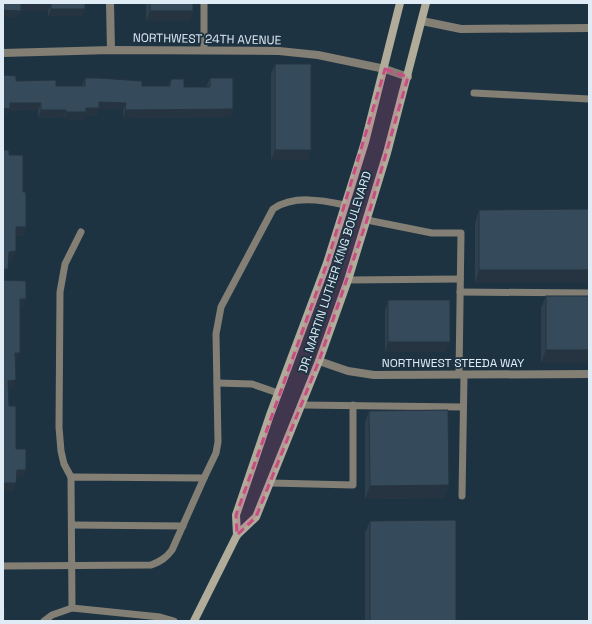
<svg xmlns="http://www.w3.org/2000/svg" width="592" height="624" font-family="'Space Grotesk',sans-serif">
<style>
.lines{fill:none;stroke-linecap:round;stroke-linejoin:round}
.service{stroke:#837f74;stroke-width:7}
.minor{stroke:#837f74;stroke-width:8}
.secondary{stroke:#b1ac9a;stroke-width:8}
.wall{fill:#2e404e}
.shaded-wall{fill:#253440}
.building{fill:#354b5b;stroke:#253440}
.marked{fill:#c94d82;fill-opacity:0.2;stroke:#c94d82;stroke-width:3;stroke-dasharray:8 5;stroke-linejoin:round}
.labels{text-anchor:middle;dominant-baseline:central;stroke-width:4;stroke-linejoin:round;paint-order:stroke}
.street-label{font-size:12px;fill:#dfecf6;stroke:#1e3342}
</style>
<rect width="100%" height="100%" fill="#1e3342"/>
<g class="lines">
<g class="service">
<polyline points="204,50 204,3"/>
<polyline points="474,93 589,99"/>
<polyline points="367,220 432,233 461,233 459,374"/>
<polyline points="348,280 460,279"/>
<polyline points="460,292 589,293"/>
<polyline points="217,383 252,384 278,393"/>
<polyline points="302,405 463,407"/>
<polyline points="71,477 64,464 61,451 59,427 60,292 65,264 81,232"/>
<polyline points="270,483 353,485 353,405"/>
<polyline points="462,496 464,375"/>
<polyline points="72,525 183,526"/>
<path d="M3,566L151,565C161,561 166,558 172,550L204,478"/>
<polyline points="44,621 52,615 72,608"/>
<path d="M174,621L160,617L72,608L71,477L204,478L216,453L218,442L216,334L221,307L273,209C293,195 322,200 345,205"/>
</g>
<g class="minor">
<polyline points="110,3 111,50"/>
<polyline points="422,21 461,29 589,28"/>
<polyline points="3,53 111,50 279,51 318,55 385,69 408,77"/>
<polyline points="319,361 348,371 374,375 589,374"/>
</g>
<g class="secondary">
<polyline points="237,535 236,515 270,415 327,263 365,142 400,3"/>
<polyline points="194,621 237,535 256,517 319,361 348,280 387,153 426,3"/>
</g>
</g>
<g class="wall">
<polygon points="3,3 85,3 82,16 48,16 48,11 21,11 18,17 3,17"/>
<polygon points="146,3 193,3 190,21 146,21"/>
<polygon points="275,64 308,160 271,160 271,74"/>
<polygon points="85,78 142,86 168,86 171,79 184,87 207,87 207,85 210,78 233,109 230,117 123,118 123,110 98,110 96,116 84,116 83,120 64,119 64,117 38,118 38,110 9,111 7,116 16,81 56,86 82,86"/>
<polygon points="589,209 475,283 475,223 479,210"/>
<polygon points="546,296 589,296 541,363 541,308"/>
<polygon points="388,300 446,352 385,352 385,310"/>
<polygon points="369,411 449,485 444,498 365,499 365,423"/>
<polygon points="370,521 456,621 365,621 365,533"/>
</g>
<g class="shaded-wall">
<polygon points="21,4 51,4 48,11 21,11 18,17 3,17 3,10"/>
<polygon points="51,9 85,9 82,16 48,16"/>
<polygon points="150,11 193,11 190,21 146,21"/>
<polygon points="99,102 126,103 123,110 98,110 96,116 84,116 83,120 64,119 66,112 86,108"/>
<polygon points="10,103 41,103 38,110 9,111 7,116 3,116 3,108"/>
<polygon points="233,109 230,117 123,118 125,110"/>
<polygon points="41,110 66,110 64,117 38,118"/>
<polygon points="275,150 311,150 308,160 271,160"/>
<polygon points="16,227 26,227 23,236 12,236"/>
<polygon points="16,251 13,261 5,261 9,252"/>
<polygon points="3,269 8,269 5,278 3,278"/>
<polygon points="479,270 589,270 589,282 475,283"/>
<polygon points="20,299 26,299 23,307 17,306"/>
<polygon points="388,342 450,342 446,352 385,352"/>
<polygon points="546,350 589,350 589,363 541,363"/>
<polygon points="15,353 20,353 17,361 13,361"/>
<polygon points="16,380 13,388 6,388 8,381"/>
<polygon points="17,470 26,470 24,477 14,477"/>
<polygon points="3,483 16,483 14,491 3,491"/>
<polygon points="449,485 444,498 365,499 370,486"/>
</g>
<g class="building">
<polygon points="3,3 85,3 85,9 51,9 51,4 21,4 21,11 3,10"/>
<rect x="150" y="3" width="43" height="8"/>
<rect x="275" y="64" width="36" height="86"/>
<polygon points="3,75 16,76 16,81 56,80 56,86 85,86 85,78 99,78 142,81 142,86 170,86 171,79 184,79 184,87 210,87 210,78 233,78 233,109 125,110 126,103 99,102 99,108 86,108 86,112 66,112 66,110 41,110 41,103 10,103 10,109 3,108"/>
<polygon points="3,150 9,150 9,155 23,155 23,192 26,192 26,227 16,227 16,251 9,252 8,269 3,269"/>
<polygon points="589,209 589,270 479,270 479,210"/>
<polygon points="3,280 26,281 26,299 20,299 20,353 15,353 16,380 8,381 9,406 16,406 16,449 26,449 26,470 17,470 16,483 3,483"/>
<rect x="546" y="296" width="43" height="54"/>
<rect x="388" y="300" width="62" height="42"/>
<polygon points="448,410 449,485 370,486 369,411"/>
<polygon points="456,520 456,621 370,621 370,521"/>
<polygon points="3,608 5,608 4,621 3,621"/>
</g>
<path class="marked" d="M385,69L408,77L367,220L319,361L256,517L237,535L236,515L327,263Z"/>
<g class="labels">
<g class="street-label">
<text transform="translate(207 39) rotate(1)">NORTHWEST 24TH AVENUE</text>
<text transform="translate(335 272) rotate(-72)">DR. MARTIN LUTHER KING BOULEVARD</text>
<text x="453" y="363">NORTHWEST STEEDA WAY</text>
</g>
</g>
<rect width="592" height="624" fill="none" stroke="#dfecf6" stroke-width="8"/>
</svg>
